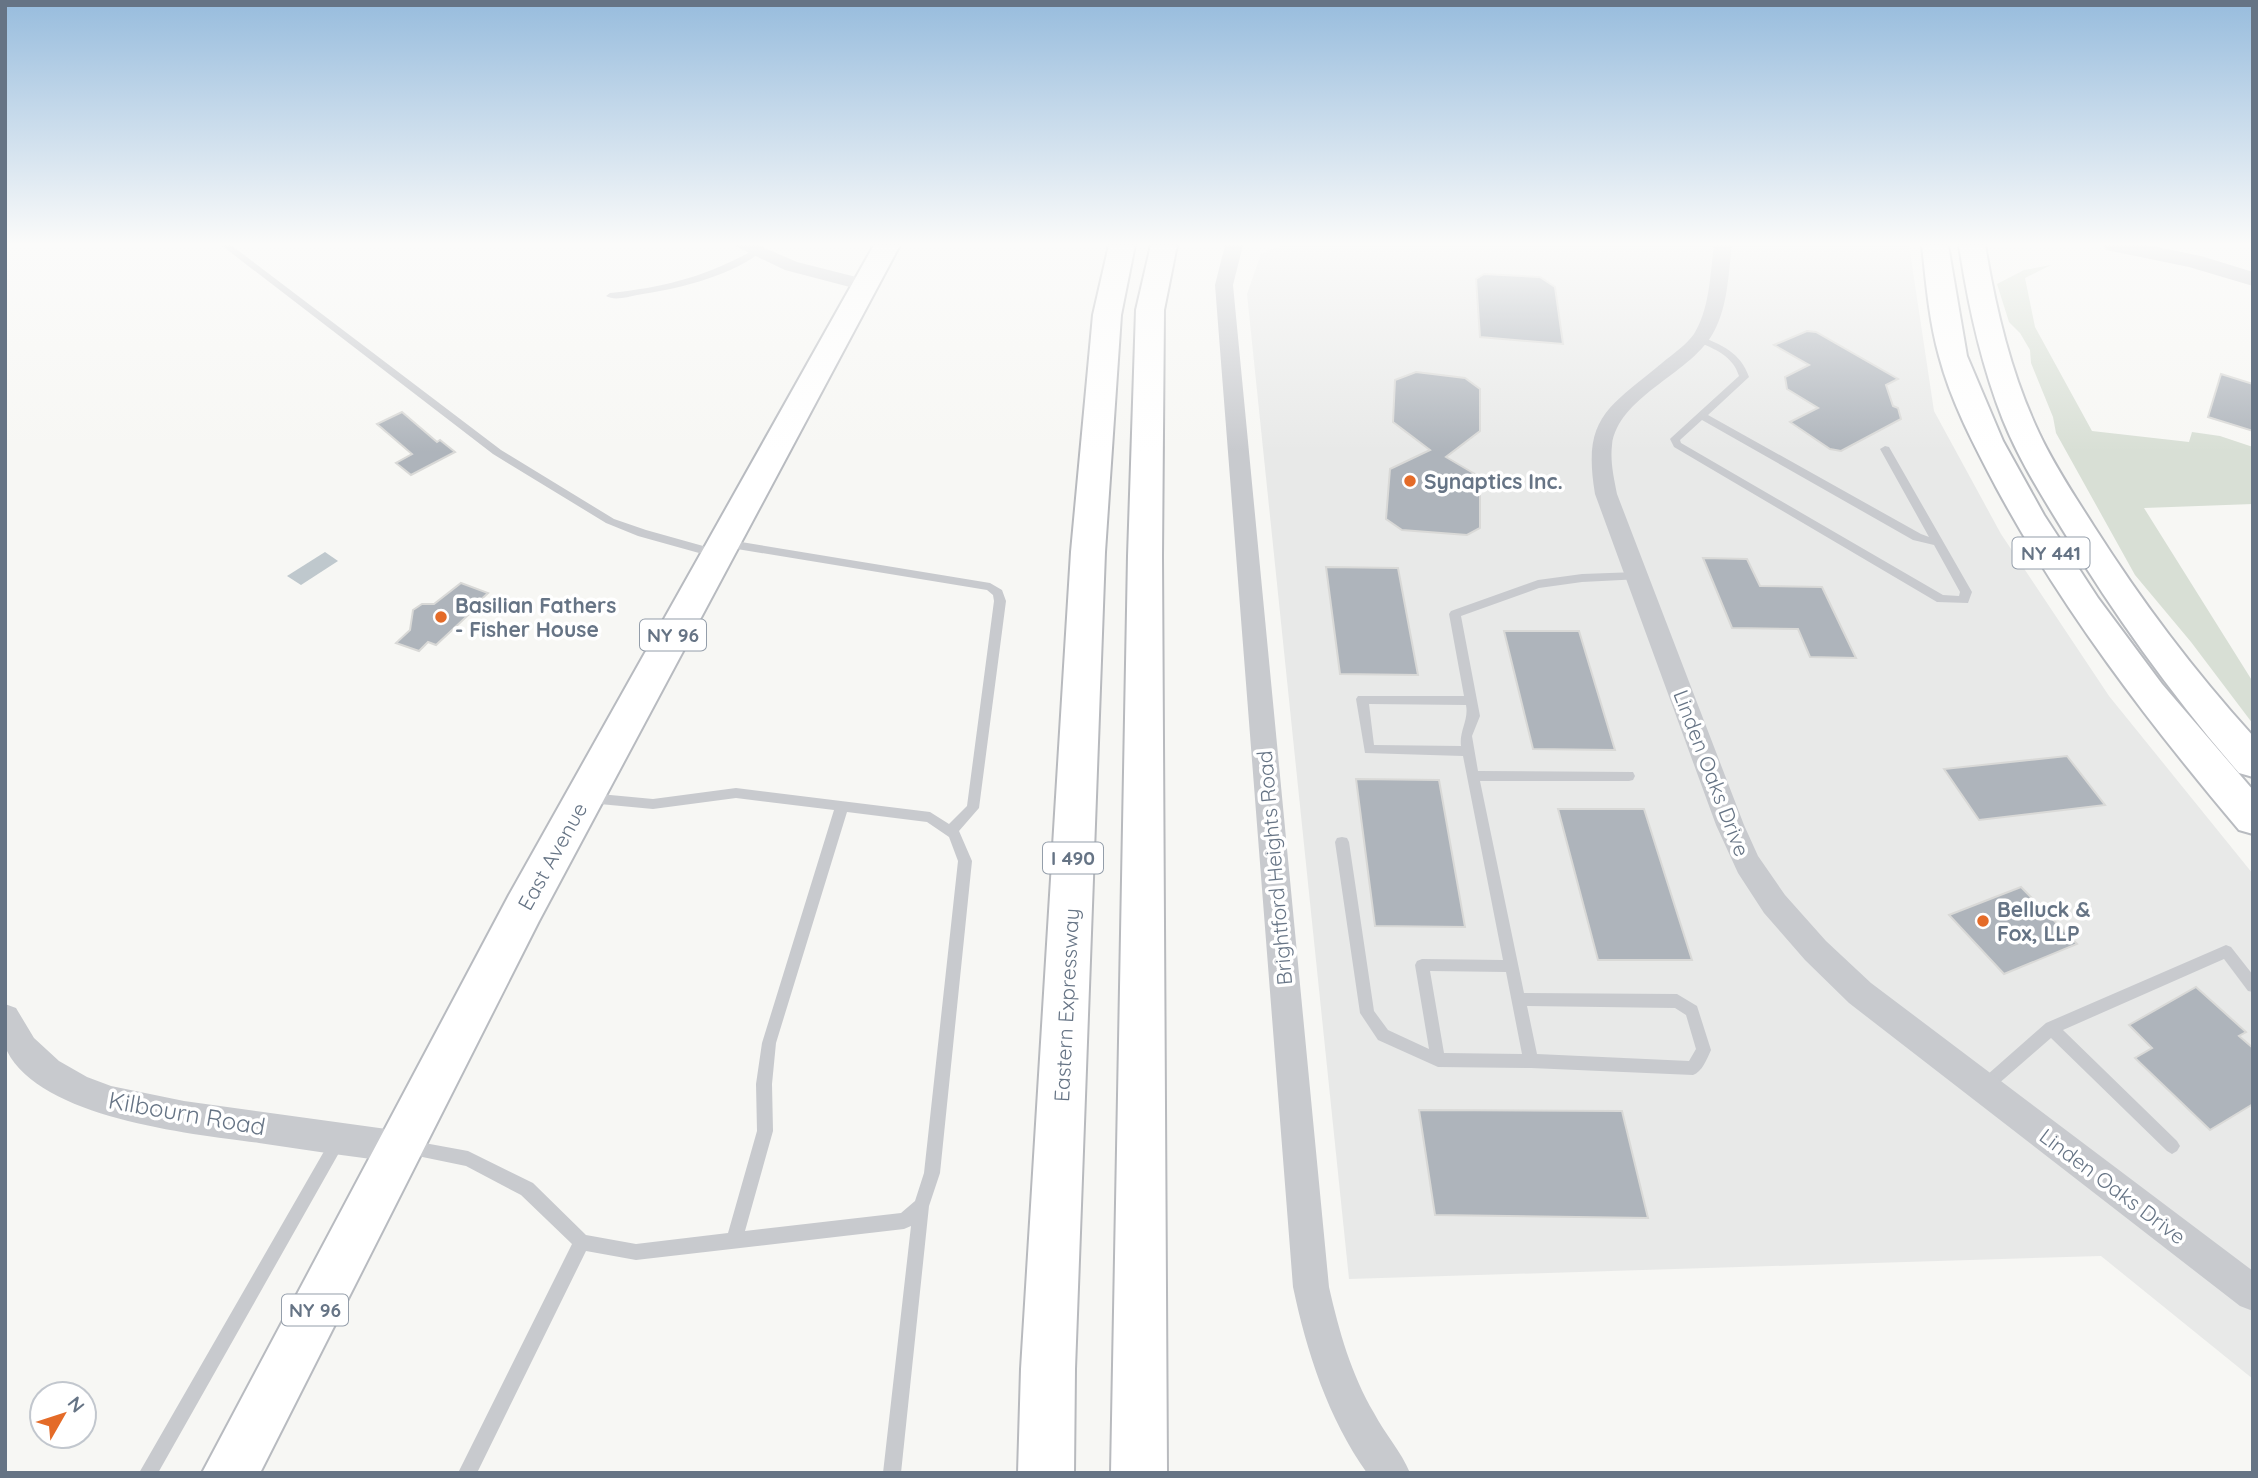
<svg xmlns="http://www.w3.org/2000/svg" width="2258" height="1478" font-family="Quicksand,sans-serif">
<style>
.built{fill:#e8e9e8}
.green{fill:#d8dfd5}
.water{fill:#bfc8cd}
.building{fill:#aeb4bb;stroke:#d9d9d7;stroke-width:2}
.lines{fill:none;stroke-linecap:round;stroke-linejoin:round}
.primary-casing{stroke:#b8bbc0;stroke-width:4}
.motorway-casing{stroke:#b8babe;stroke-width:4}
.service{fill:#c8cace;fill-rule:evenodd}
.minor{fill:#c8cace;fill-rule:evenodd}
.tertiary{fill:#c8cace;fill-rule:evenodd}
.primary{fill:#fff;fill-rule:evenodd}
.motorway{fill:#fff;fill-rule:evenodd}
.poi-dot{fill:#e46b28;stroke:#fff;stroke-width:2.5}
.labels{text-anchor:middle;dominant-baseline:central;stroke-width:7;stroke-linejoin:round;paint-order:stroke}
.shield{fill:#fff;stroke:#949eaa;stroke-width:2}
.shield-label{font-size:19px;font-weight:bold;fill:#667485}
.poi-label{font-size:21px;font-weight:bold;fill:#667485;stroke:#fff;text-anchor:start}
.street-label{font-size:21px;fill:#667485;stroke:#fff}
.near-street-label{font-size:24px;fill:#667485;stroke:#fff}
</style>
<rect width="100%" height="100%" fill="#f7f7f4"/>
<polygon class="built" points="1282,245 1909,245 1934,411 2001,534 2109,696 2253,874 2253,1379 2101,1256 1349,1279 1247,294 1261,254"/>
<polygon class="green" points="2051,265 2025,278 2035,327 2092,431 2189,442 2192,432 2220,436 2253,447 2253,504 2144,508 2253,682 2253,724 2191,642 2135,575 2056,433 2053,417 2031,363 2030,350 2020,333 2009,322 1997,284 2024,270"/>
<polygon class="water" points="325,552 338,561 301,585 287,576"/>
<g class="building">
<polygon points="1484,274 1540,277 1555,287 1563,344 1480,337 1476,279"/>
<polygon points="1807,331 1816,332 1898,379 1886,385 1893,406 1898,408 1901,419 1841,451 1830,449 1790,422 1818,408 1787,389 1785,377 1809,365 1774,345"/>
<polygon points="1416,372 1465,378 1480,389 1480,431 1446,457 1480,477 1480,528 1467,535 1402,530 1386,519 1390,469 1430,450 1393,422 1395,380"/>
<polygon points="2221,374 2253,384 2253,431 2208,417"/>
<polygon points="402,412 437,442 440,440 455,452 411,475 396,463 412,454 377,424"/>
<polygon points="1703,558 1747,559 1760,586 1822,587 1856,658 1810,657 1798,629 1732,628"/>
<polygon points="1326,567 1398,568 1418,675 1340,674"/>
<polygon points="461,583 488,593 477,603 480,604 436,645 428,642 419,651 396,643 410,630 413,610 422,604 434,604"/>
<polygon points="1504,631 1579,631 1615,750 1533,749"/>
<polygon points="2067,756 2105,805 1979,820 1944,769"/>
<polygon points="1356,779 1439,780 1465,927 1375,926"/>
<polygon points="1558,809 1644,809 1692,960 1598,960"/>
<polygon points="2021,887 2077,944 2004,974 1949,915"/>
<polygon points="2196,987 2246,1032 2239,1036 2253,1048 2253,1104 2210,1130 2135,1058 2152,1048 2129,1025"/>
<polygon points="1419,1110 1622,1111 1648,1218 1435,1215"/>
</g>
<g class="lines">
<g class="primary-casing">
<g id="primary">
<polygon points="874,245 900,245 539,921 260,1473 202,1473 509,895"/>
<path d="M1922,245H1948L1967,356L2003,441L2044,515L2098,598L2162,684L2253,790V834L2239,830C2148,722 2063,611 1996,487C1974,445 1951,402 1939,356C1929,320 1926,282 1922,245Z"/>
<path d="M1959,245H1985C1996,310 2011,374 2039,433C2054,465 2074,495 2093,525C2140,599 2193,670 2253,736V777L2239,773C2174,698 2116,618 2064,532C2042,496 2019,460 2003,420C1981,364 1968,305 1959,245Z"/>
</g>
</g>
<g class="motorway-casing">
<g id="motorway">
<polygon points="1109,245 1135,245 1121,315 1105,552 1075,1369 1074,1473 1018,1473 1021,1369 1071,552 1093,315"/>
<polygon points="1151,245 1177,245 1164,310 1162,556 1167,1473 1111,1473 1128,556 1136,310"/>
</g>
</g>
<g class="service">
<polygon points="221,245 231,245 501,450 614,519 646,530 721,551 722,554 721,557 717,558 638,536 606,523 493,454"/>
<path d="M754,250L761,252C729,277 677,289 637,295C628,297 614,301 606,296L610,293C666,287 704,277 754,250Z"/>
<path d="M1699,336C1721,344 1741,353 1749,377L1708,415L1921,534L1929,537L1880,449L1885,446L1889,447L1972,592L1968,603L1937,602L1674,447L1670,439L1672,437L1739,376C1733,356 1715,349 1696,341L1694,339ZM1702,420L1913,540L1934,545L1960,592L1959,596L1943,595L1681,443L1680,440Z"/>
<path d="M723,539L990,583L1002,590L1006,601L979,808L959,831L972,861L940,1173L929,1206L901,1473H883L911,1226L904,1229L636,1260L586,1251L477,1473H458L572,1244L521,1195L466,1166L403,1153L400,1148L403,1143L408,1140L468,1151L533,1183L586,1235L636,1244L728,1233L757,1131L756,1084L762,1043L834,810L736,798L653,809L589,803L585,802L583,798L585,794L589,793L653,799L736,788L930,812L949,824L967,806L994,601L993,595L987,590L719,546L718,543ZM847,812L927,822L949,837L958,861L924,1173L915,1201L901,1213L745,1231L773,1131L772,1084L776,1043Z"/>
<path d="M1637,572L1642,576L1641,579L1582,582L1539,588L1461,616L1480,716L1472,736L1478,771L1633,772L1635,776L1633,780L1629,781H1480L1524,993L1677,994L1697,1006L1711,1050C1707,1059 1702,1072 1693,1075L1531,1068L1438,1067L1378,1040L1360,1013L1335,842L1337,838L1342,837L1347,838L1349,842L1374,1011L1388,1030L1429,1049L1415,965L1417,961L1422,959L1503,960L1463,756L1365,753L1356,699L1358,696H1464L1449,614L1451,611L1538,580L1582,574ZM1369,704L1466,705C1469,720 1459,731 1461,746L1374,745ZM1430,971L1506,972L1522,1054L1444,1053ZM1527,1006L1675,1008L1686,1015L1696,1049L1689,1061L1537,1054Z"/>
<polygon points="2226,945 2231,947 2253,975 2253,992 2248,991 2224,959 2063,1030 2177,1141 2180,1146 2177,1151 2172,1154 2167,1151 2051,1038 1989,1092 1984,1094 1979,1092 1976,1087 1979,1082 2046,1023"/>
<polygon points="339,1131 344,1134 347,1139 344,1144 158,1473 139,1473 334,1134"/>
</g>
<g class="minor">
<polygon points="733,245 758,245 797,262 872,281 874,285 865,291 785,270"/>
<path d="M1225,245H1243L1233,285L1329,1287C1339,1331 1351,1374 1374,1413C1385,1434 1401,1451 1410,1473H1367C1328,1418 1307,1353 1293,1287L1215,285Z"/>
<path d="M1714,245H1732C1728,276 1728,308 1712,335C1688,375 1618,397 1612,445C1610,462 1614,478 1617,494L1744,825L1758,856L1785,895L1826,941L1871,983L2253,1271V1311L2240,1306L1849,1003L1805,960L1764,913L1738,873L1716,825L1595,494C1582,417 1608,408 1662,363C1673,354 1686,345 1694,334C1710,308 1710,274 1714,245Z"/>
<path d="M5,1004L16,1008L34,1038L59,1061L87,1077L111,1086L184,1101L401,1131L413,1135L418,1147L413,1159L401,1163C354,1157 306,1150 259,1143C193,1134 41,1119 7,1051C1,1039 5,1017 5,1004Z"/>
</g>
<polygon class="tertiary" points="2104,245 2148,245 2201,256 2253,272 2253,286 2189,267 2106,250"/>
<use href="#primary" class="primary"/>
<use href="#motorway" class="motorway"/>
</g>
<linearGradient id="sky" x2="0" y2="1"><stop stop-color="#97bcdd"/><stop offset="0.54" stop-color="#fbfbfa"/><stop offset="1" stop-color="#fbfbfa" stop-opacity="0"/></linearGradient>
<rect width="2258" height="452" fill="url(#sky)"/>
<g class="poi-dot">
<circle cx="1410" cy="481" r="7"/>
<circle cx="441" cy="617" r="7"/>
<circle cx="1983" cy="921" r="7"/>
</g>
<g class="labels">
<g class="shield">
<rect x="2012.5" y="537.5" width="77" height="31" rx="5"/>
<rect x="640" y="619.5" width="66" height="31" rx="5"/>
<rect x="1043" y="842.5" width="60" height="31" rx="5"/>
<rect x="282" y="1294.5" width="66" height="31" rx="5"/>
</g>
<g class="shield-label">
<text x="2051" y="553">NY 441</text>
<text x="673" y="635">NY 96</text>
<text x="1073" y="858">I 490</text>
<text x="315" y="1310">NY 96</text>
</g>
<g class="poi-label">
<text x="1424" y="481">Synaptics Inc.</text>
<text x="455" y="605">Basilian Fathers<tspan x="455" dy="24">- Fisher House</tspan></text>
<text x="1997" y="909">Belluck &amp;<tspan x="1997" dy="24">Fox, LLP</tspan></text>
</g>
<g class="street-label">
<text transform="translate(1712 773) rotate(69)">Linden Oaks Drive</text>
<text transform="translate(552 856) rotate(-61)">East Avenue</text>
<text transform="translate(1274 868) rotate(-95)">Brightford Heights Road</text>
<text transform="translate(1066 1005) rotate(-87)">Eastern Expressway</text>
<text transform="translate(2113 1186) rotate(37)">Linden Oaks Drive</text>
</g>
<g class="near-street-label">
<text transform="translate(187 1113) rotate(10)">Kilbourn Road</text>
</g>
</g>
<rect width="2258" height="1478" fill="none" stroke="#667485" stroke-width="14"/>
<g transform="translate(63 1415) rotate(51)"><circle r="33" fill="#ffffff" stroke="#c2c7ce" stroke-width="2"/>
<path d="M0-5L12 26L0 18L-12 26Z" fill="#e46b28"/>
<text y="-10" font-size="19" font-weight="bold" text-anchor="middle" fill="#667485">N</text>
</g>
</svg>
